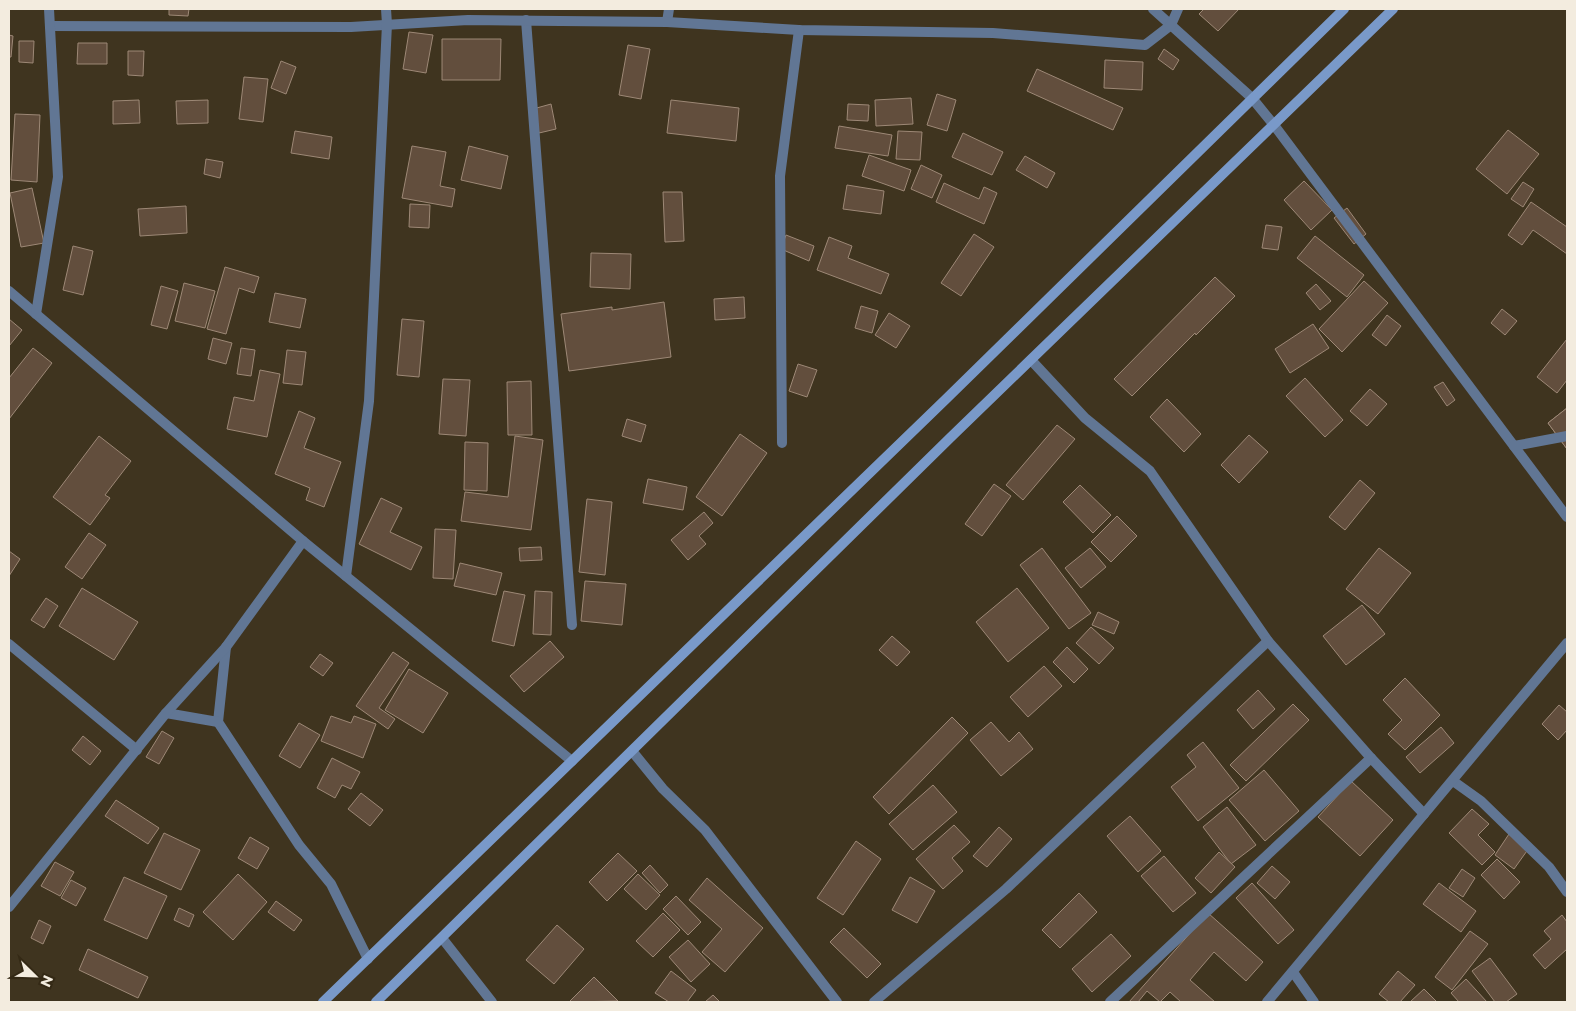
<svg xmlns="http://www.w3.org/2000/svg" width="1576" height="1011" font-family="Montserrat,sans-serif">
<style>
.building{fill:#624e3d;stroke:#9d8876}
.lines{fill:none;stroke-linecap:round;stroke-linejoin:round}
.minor{stroke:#617694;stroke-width:10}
.secondary{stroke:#7999c9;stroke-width:10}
</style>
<rect width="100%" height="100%" fill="#3f341f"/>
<g class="building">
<polygon points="169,9 189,9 188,16 169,15"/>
<polygon points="1204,9 1239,9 1218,31 1199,14"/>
<polygon points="409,32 433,35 426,73 403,69"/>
<polygon points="9,35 13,36 11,57 9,57"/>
<polygon points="442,39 501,39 500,80 442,80"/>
<polygon points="19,41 34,41 33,63 19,62"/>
<polygon points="78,43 107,43 107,64 77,64"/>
<polygon points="628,45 650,49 641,99 619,95"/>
<polygon points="1164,49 1179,60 1173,70 1158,59"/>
<polygon points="128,51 144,51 143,76 128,75"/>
<polygon points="1105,60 1143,62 1142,90 1104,88"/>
<polygon points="281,61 296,67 286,94 271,88"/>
<polygon points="1037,69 1123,108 1113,130 1027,91"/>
<polygon points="244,77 268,79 263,122 239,119"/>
<polygon points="937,94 956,100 947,131 927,125"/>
<polygon points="911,98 913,124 876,126 875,100"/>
<polygon points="139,100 140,123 113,124 113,101"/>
<polygon points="208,100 208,123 177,124 176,101"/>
<polygon points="671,100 739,108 736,141 667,133"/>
<polygon points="551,104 556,129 539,133 533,109"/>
<polygon points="848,104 869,105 868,121 847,120"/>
<polygon points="15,114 40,115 37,182 11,180"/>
<polygon points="839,126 892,135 888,156 835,148"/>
<polygon points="1508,130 1539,154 1507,194 1476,169"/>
<polygon points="295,131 332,137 329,159 291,153"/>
<polygon points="898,131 922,132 920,160 896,159"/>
<polygon points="963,133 1003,152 992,175 952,157"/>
<polygon points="412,146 446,152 440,186 455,189 452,207 402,198"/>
<polygon points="469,146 508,156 501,189 461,180"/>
<polygon points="869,155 911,170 904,191 862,176"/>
<polygon points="1025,156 1055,173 1047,188 1016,170"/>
<polygon points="206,159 223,162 220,178 204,174"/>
<polygon points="921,165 942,175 932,198 911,189"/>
<polygon points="1304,181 1332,210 1311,230 1284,200"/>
<polygon points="1523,182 1534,189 1523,207 1511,199"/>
<polygon points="944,183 979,199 984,187 997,193 984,224 936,202"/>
<polygon points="847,185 884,191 881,214 843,209"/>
<polygon points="32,188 44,243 21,247 10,193"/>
<polygon points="663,192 682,192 684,241 665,242"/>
<polygon points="1531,202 1567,227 1567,254 1533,230 1522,245 1508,235"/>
<polygon points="410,204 430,205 429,228 409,227"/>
<polygon points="186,206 187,233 140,236 138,209"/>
<polygon points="1347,208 1366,234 1354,244 1334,218"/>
<polygon points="1266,225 1282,227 1278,250 1262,248"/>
<polygon points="974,234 994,247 961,296 941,283"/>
<polygon points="786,235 814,246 809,261 781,249"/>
<polygon points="1315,236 1364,275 1347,297 1297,258"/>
<polygon points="829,237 852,246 848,258 889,274 881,294 817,270"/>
<polygon points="73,246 93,251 83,295 63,290"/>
<polygon points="591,253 631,254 630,289 590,287"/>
<polygon points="225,267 259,277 254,293 239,288 226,334 207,329"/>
<polygon points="1215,277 1235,296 1196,335 1195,333 1132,396 1114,379"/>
<polygon points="1364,281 1388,303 1342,352 1319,329"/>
<polygon points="184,283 215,291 205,328 175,321"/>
<polygon points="1316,284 1331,301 1320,310 1306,293"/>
<polygon points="161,286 178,291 167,329 151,325"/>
<polygon points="275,293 306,299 300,328 269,322"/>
<polygon points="744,297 745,318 715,320 714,299"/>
<polygon points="664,302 671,357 569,371 561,314 612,307 612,310"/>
<polygon points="861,306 878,311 872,333 855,328"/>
<polygon points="1502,309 1517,321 1505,335 1491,323"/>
<polygon points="889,313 910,326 896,348 875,335"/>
<polygon points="1387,315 1401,326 1386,346 1372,335"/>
<polygon points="9,319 22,330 9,346"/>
<polygon points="402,319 424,321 419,377 397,375"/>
<polygon points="1313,324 1329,348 1290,373 1275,349"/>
<polygon points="213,338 232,343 226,364 208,359"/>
<polygon points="1567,339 1567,380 1557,393 1537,377"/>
<polygon points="33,348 52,363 9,419 9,378"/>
<polygon points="241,348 255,350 251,376 237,374"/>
<polygon points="287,350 306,352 302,385 283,383"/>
<polygon points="798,364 817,370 807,397 789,391"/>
<polygon points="260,370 280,374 267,437 227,429 234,397 254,401"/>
<polygon points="1305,378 1343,420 1325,437 1286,396"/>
<polygon points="443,379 470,380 466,436 439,434"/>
<polygon points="531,381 532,435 508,435 507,382"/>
<polygon points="1443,382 1455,400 1447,406 1434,387"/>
<polygon points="1370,389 1387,404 1367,426 1350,411"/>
<polygon points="1167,399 1201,434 1184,452 1150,417"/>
<polygon points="1567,408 1567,449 1548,423"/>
<polygon points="1567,408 1567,449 1548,423"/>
<polygon points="299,411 315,418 304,448 341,462 324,507 306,500 310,488 275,474"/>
<polygon points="627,419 646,425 641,442 622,436"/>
<polygon points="1057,425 1075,439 1023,500 1006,485"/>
<polygon points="740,434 767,453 722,516 696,497"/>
<polygon points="1249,435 1268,452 1239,483 1221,465"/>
<polygon points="99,436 131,461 105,495 110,498 90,525 53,497"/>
<polygon points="515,436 543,440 531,530 461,521 465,492 508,497"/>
<polygon points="465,442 488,443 487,491 464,490"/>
<polygon points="648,479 687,487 683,510 643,503"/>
<polygon points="1360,480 1375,493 1345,530 1329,517"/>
<polygon points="994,484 1011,496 982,536 965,524"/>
<polygon points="1080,485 1111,515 1093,533 1063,502"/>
<polygon points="381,498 402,508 390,532 422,547 411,570 359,544"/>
<polygon points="587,499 612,502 605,575 579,572"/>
<polygon points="704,512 713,523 699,536 706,544 688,560 671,540"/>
<polygon points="1117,516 1137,536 1111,562 1091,542"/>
<polygon points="435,529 456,530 453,579 433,578"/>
<polygon points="89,533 106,545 82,579 65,567"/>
<polygon points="541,547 542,560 520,561 519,548"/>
<polygon points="1042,548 1091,613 1069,629 1020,565"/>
<polygon points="1090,548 1106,567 1081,588 1065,568"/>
<polygon points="1379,548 1411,573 1378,614 1346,589"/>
<polygon points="9,551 20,559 9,576"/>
<polygon points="460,563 502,573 496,595 454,586"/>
<polygon points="585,581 626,584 622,625 581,621"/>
<polygon points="82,588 138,622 114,660 59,626"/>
<polygon points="1017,588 1049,628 1008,662 976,622"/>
<polygon points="504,591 525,595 514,646 492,641"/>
<polygon points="535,591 552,592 551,635 533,634"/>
<polygon points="46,598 58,606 44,628 31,620"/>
<polygon points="1362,605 1385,634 1346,665 1323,636"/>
<polygon points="1098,612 1119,622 1114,634 1092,625"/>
<polygon points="1091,627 1114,648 1099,664 1076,643"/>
<polygon points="892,636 910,652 897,666 879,650"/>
<polygon points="550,641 564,657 524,692 510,676"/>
<polygon points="1067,647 1088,669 1074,683 1053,662"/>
<polygon points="393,652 409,663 379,708 395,719 388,729 356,706"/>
<polygon points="320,654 333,663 323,676 310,667"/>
<polygon points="1044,666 1062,686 1028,717 1010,697"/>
<polygon points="409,669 448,693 423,733 385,710"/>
<polygon points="1405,678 1440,715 1405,750 1388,734 1402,720 1383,700"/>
<polygon points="1258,690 1275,709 1253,729 1237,710"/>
<polygon points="1293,704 1309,720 1246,781 1230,765"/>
<polygon points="1559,705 1567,712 1567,730 1558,740 1542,724"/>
<polygon points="331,716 351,723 354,716 376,724 363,758 321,741"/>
<polygon points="952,717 968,733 889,814 873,797"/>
<polygon points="991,722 1009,742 1019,732 1033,749 1001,776 970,740"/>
<polygon points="299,723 320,735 300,768 279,756"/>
<polygon points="1441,727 1454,743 1420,773 1406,757"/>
<polygon points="162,731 174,738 159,764 146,757"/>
<polygon points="83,736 101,751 90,765 72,750"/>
<polygon points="1203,742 1239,788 1198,821 1171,787 1196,767 1187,755"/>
<polygon points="332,758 360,772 351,789 342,785 335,798 317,788"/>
<polygon points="1264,770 1299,811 1265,841 1229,800"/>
<polygon points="1351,781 1393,820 1360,856 1318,817"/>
<polygon points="933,785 957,812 913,850 889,824"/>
<polygon points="361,793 383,810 370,826 348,809"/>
<polygon points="116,800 159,828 148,844 105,816"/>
<polygon points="1227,807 1256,845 1231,864 1203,827"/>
<polygon points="1472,809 1489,824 1478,835 1495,852 1482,865 1449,833"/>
<polygon points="1130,816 1161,851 1138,872 1107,836"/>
<polygon points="954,825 970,842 952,858 963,871 943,889 916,859"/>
<polygon points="999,827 1012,839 987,867 973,856"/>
<polygon points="164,833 200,850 181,890 144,873"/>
<polygon points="1509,834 1529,848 1514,869 1495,855"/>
<polygon points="250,837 269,848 257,869 238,858"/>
<polygon points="856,841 881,859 843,915 817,898"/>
<polygon points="1219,852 1235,867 1211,893 1195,878"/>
<polygon points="618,853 637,871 607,901 589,882"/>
<polygon points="1164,856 1196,893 1173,912 1141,876"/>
<polygon points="1497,859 1520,882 1504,899 1481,875"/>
<polygon points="55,862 74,872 60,896 41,886"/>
<polygon points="650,865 668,885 660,893 642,873"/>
<polygon points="1272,866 1290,882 1275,899 1257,883"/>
<polygon points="1462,869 1475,878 1463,897 1449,888"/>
<polygon points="238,874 267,902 233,940 203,912"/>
<polygon points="638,874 660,895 646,910 624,889"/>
<polygon points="124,877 167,896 147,939 104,920"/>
<polygon points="910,877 935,891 917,923 892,910"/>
<polygon points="707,878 763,928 725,972 702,952 722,929 689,900"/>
<polygon points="71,880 86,888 76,906 61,898"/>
<polygon points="1252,883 1294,930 1278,944 1236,898"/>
<polygon points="1439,883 1476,911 1461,932 1423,904"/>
<polygon points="1079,893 1097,912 1060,948 1042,930"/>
<polygon points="676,896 701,922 688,935 663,909"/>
<polygon points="276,901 302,920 294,931 268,912"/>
<polygon points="179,908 194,915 189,927 174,920"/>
<polygon points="663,913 680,930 653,957 636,941"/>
<polygon points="1208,913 1263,962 1246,981 1214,952 1190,980 1215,1002 1181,1002 1170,992 1160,1002 1147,991 1138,1002 1129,1002"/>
<polygon points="1562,915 1567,922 1567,949 1545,969 1533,955 1551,939 1544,931"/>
<polygon points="39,920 51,926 43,944 31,938"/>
<polygon points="557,925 584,949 554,984 526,960"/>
<polygon points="844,928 881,964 867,978 830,942"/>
<polygon points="1470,931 1488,944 1452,990 1435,977"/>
<polygon points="1111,934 1131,956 1092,992 1072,969"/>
<polygon points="688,940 710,964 691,982 669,957"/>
<polygon points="88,949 148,977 138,998 79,970"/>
<polygon points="1490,958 1517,994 1506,1002 1495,1002 1472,971"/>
<polygon points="671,971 696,990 687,1002 669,1002 655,993"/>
<polygon points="1398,971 1415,985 1400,1002 1389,1002 1379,994"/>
<polygon points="594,977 618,1001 571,1002 570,1001"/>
<polygon points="1466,979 1487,1002 1459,1002 1451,993"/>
<polygon points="1424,989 1437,1002 1410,1002"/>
<polygon points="713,995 720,1002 705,1002"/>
</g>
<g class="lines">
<g class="minor">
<polyline points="1153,9 1252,98 1274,125 1567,517"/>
<polyline points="526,20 572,625"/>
<polyline points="667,22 669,9"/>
<polyline points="50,26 351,27 468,20 667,22 799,30 993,33 1145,45 1171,25 1178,9"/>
<polyline points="9,291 303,541 572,761"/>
<polyline points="36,314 58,177 49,9"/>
<polyline points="1031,360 1085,418 1150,471 1268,641 1371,758 1424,814"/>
<polyline points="782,443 780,176 799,30"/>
<polyline points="1514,446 1567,436"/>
<polyline points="346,576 369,401 387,24 386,9"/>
<polyline points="9,644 137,750"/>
<polyline points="226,647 218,722 299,845 331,884 368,959"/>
<polyline points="166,713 218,722"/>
<polyline points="632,751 663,789 705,830 837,1002"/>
<polyline points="1453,781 1481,801 1549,867 1567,892"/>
<polyline points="9,907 166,713 226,647 303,541"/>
<polyline points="442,938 492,1002"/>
<polyline points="1293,972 1314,1002"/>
<polyline points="874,1002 1006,889 1268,641"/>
<polyline points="1110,1002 1371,758"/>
<polyline points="1267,1002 1567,643"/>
</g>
<g class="secondary">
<polyline points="323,1002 945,400 1344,9"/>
<polyline points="376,1002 951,437 1393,9"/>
</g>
</g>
<rect width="1576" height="1011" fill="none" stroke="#f3ecdf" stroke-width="20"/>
<g transform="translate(35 976) rotate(113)" stroke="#342915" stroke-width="4" paint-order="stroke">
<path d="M0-4L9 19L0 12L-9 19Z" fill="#f3ecdf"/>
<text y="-8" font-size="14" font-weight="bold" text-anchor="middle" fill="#f3ecdf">N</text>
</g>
</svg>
